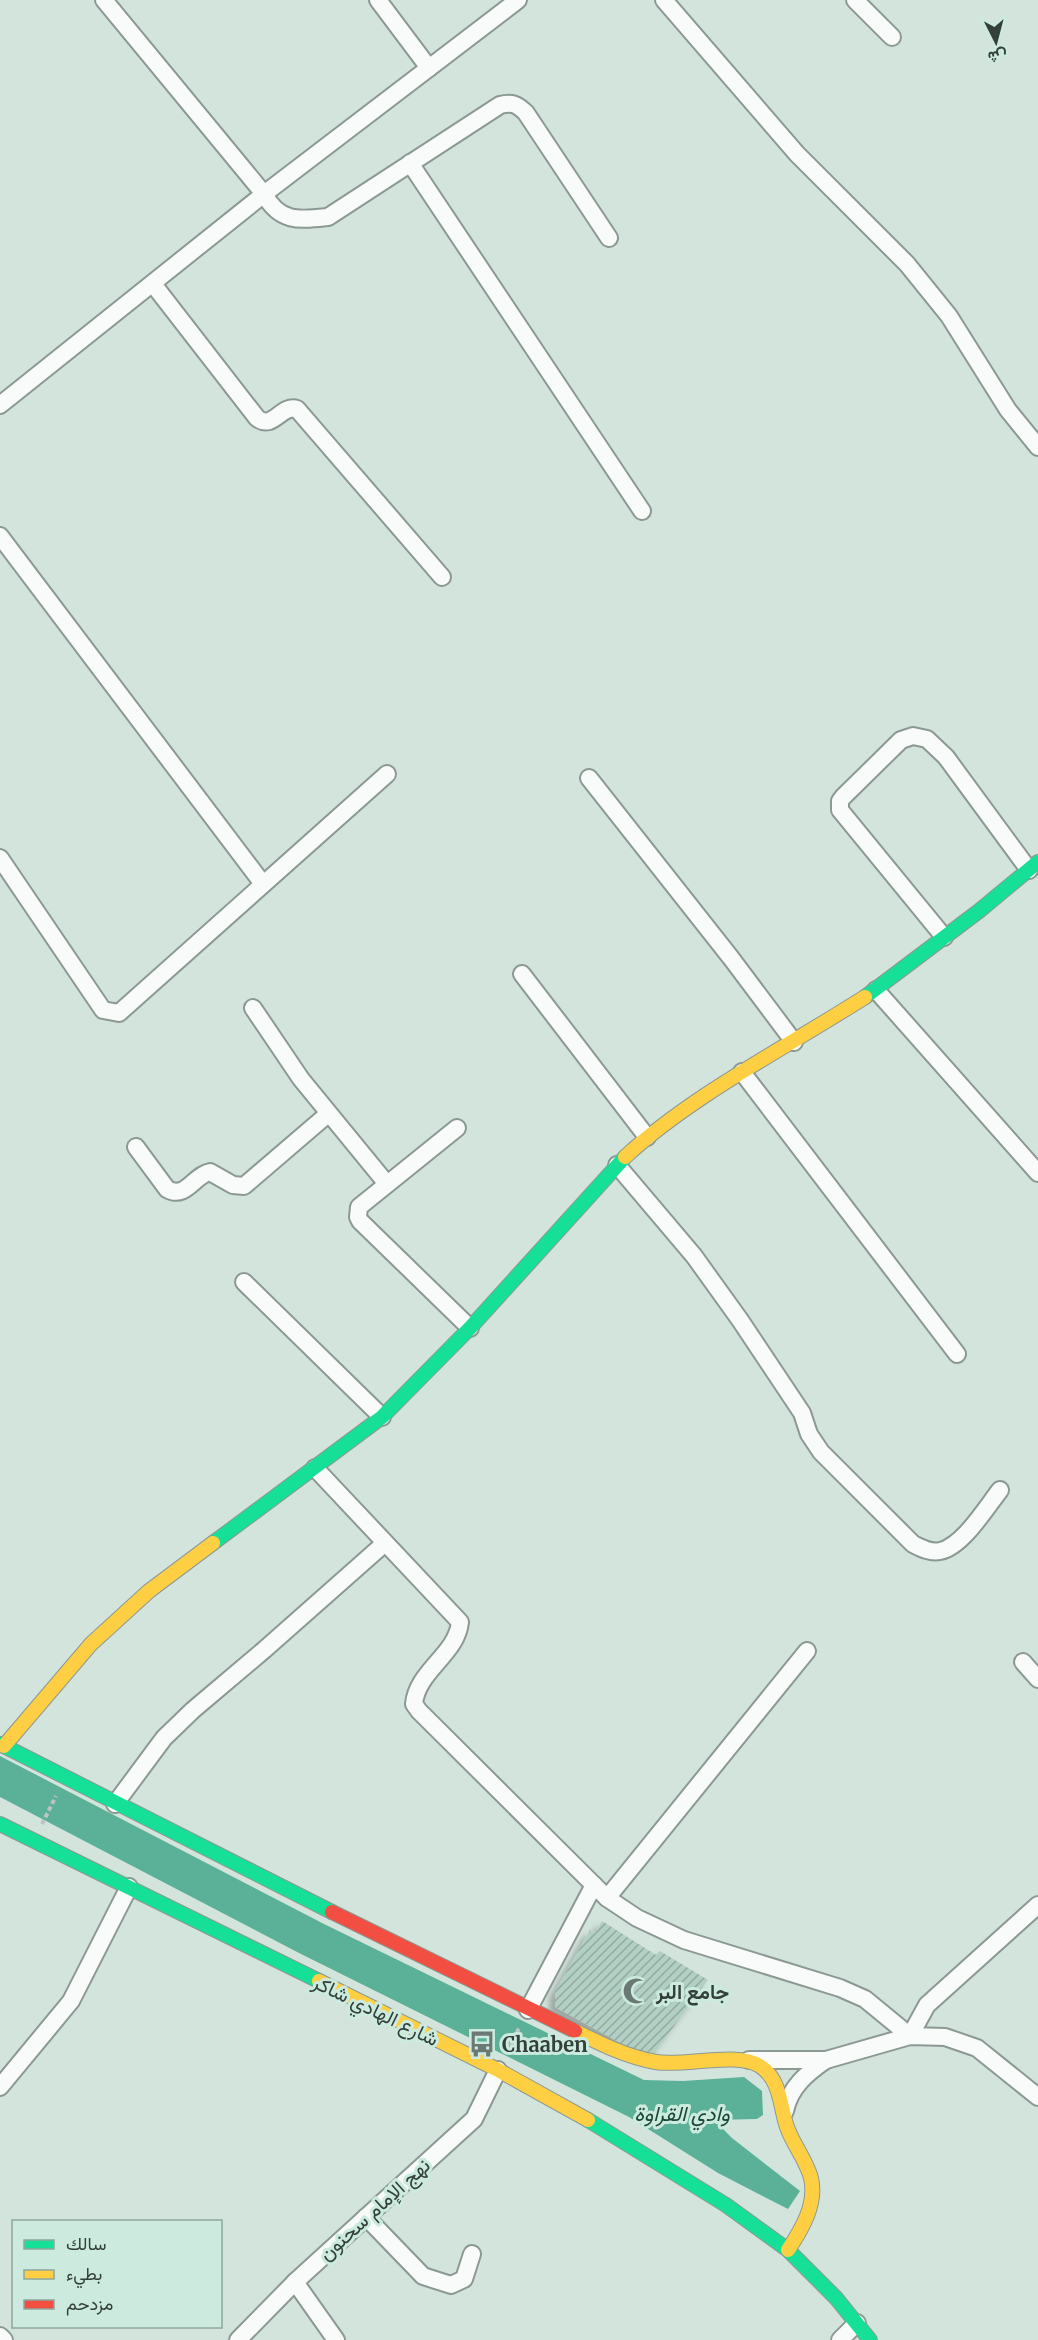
<svg xmlns="http://www.w3.org/2000/svg" width="1038" height="2340" font-family="Merriweather,Vazirmatn,serif">
<style>
.water{fill:#5bb198}
.building{fill:url(#building-hatch);filter:url(#shadow)}
.lines{fill:none;stroke-linecap:round;stroke-linejoin:round}
.street-casing{stroke:#8c9993;stroke-width:20}
.fast-casing{stroke:#8c9993;stroke-width:16}
.slow-casing{stroke:#8c9993;stroke-width:16}
.jam-casing{stroke:#8c9993;stroke-width:16}
.path{stroke:#bdc3c1;stroke-width:4;stroke-dasharray:4.5 3;stroke-linecap:butt}
.street{stroke:#f8fbfa;stroke-width:16}
.fast{stroke:#16e098;stroke-width:14}
.slow{stroke:#ffcf43;stroke-width:14}
.jam{stroke:#f24e42;stroke-width:14}
.labels{text-anchor:middle;dominant-baseline:central;stroke-width:6;stroke-linejoin:round;paint-order:stroke}
.poi-label{font-size:20px;font-weight:bold;fill:#33403b;stroke:#ccebde;text-anchor:start}
.street-label{font-size:20px;fill:#33403b;stroke:#ccebde}
.water-label{font-size:21px;font-style:italic;fill:#1a4839;stroke:#ccebde}
</style>
<defs>
<pattern id="building-hatch" width="6" height="6" patternUnits="userSpaceOnUse" patternTransform="scale(1.5)"><rect width="6" height="6" fill="#b2cfc4"/><path d="M-1 1l2-2M0 6l6-6M5 7l2-2" fill="none" stroke="#91a9a0"/></pattern>
<filter id="shadow"><feDropShadow dx="-5.5" dy="5.5" stdDeviation="3" flood-color="#0004"/></filter>
</defs>
<rect width="100%" height="100%" fill="#d3e4dd"/>
<polygon class="water" points="0,1756 324,1924 644,2080 683,2081 744,2077 762,2091 763,2115 757,2119 714,2120 732,2138 800,2191 788,2209 718,2173 629,2117 299,1953 0,1797"/>
<polygon class="building" points="602,1921 656,1955 660,1951 708,1980 650,2059 555,2007 555,1992 590,1930 595,1933"/>
<g class="lines">
<g class="street-casing">
<g id="street">
<path d="M104,0L264,194C280,223 299,220 328,217L500,105C512,102 517,104 526,113L609,238"/>
<polyline points="378,0 429,68"/>
<polyline points="664,0 797,154 907,264 949,316 1008,410 1038,447"/>
<polyline points="855,0 892,37"/>
<polyline points="410,163 642,511"/>
<path d="M153,284L257,418C273,431 281,404 297,409L442,577"/>
<polyline points="0,405 264,194 518,0"/>
<polyline points="0,536 263,884"/>
<polyline points="589,778 731,958 794,1042"/>
<polyline points="0,858 103,1010 119,1013 387,774"/>
<polyline points="944,937 840,810 840,801 843,797 901,740 913,736 927,739 946,757 1029,870"/>
<polyline points="522,974 647,1137"/>
<polyline points="876,990 1038,1173"/>
<polyline points="253,1008 301,1079 387,1184"/>
<polyline points="742,1072 957,1354"/>
<polyline points="457,1128 359,1207 358,1217 360,1221 470,1328"/>
<path d="M136,1147L167,1189C186,1200 194,1175 210,1172L233,1185L244,1186L328,1114"/>
<path d="M617,1165L694,1256L740,1320L802,1413L809,1434L821,1452L913,1544C921,1548 930,1553 940,1551C962,1547 986,1508 1000,1490"/>
<polyline points="244,1282 382,1417"/>
<path d="M315,1468L460,1622C457,1654 417,1671 414,1704L419,1711L607,1898L637,1918L684,1940L840,1988L865,1999L910,2036"/>
<polyline points="1023,1662 1038,1679"/>
<polyline points="115,1804 164,1738 193,1710 264,1650 385,1543"/>
<polyline points="607,1898 807,1651"/>
<polyline points="528,2010 594,1885"/>
<polyline points="910,2036 927,2005 1038,1905"/>
<polyline points="749,2060 826,2060 910,2036 945,2037 977,2048 1038,2097"/>
<polyline points="0,2087 71,2001 129,1887"/>
<path d="M785,2111C790,2087 807,2073 826,2060"/>
<polyline points="366,2217 423,2276 451,2285 464,2279 472,2254"/>
<polyline points="295,2282 336,2340"/>
<polyline points="0,2336 4,2340"/>
<polyline points="238,2340 295,2282 474,2119 498,2070"/>
<polyline points="840,2340 857,2323"/>
</g>
</g>
<g class="fast-casing">
<g id="fast">
<polyline points="865,997 979,911 1038,862"/>
<polyline points="213,1543 382,1417 470,1328 625,1157"/>
<polyline points="0,1744 332,1912"/>
<polyline points="0,1824 319,1981"/>
<polyline points="588,2120 726,2205 788,2250 836,2298 870,2340"/>
</g>
</g>
<g class="slow-casing">
<g id="slow">
<path d="M625,1157C692,1095 787,1047 865,997"/>
<polyline points="4,1746 91,1644 149,1591 213,1543"/>
<polyline points="319,1981 498,2070 588,2120"/>
<path d="M575,2031C601,2044 627,2057 656,2062C684,2067 737,2051 760,2066C780,2079 780,2104 786,2124C791,2142 806,2159 811,2178C817,2204 802,2229 788,2250"/>
</g>
</g>
<g class="jam-casing">
<polyline id="jam" points="332,1912 575,2031"/>
</g>
<g class="path">
<polyline points="42,1824 56,1796"/>
<polyline points="507,2053 519,2028"/>
</g>
<use href="#street" class="street"/>
<use href="#fast" class="fast"/>
<use href="#slow" class="slow"/>
<use href="#jam" class="jam"/>
</g>
<defs>
<g id="mosque-bare" transform="scale(2.07)"><path d="M3.5-4.9A6 6 0 1 0 3.5 4.9A5 5 0 1 1 3.5-4.9Z" fill="#6b7974" stroke="#ccebde" stroke-width="2.5" paint-order="stroke"/></g>
<g id="bus-bare" transform="scale(2.07)"><path d="M-5-6H5V4H4V6H2V4H-2V6H-4V4H-5ZM-3.5-4V0h7V-4ZM-3.5 1.2v1.5H-2V1.2ZM2 1.2v1.5H3.5V1.2Z" fill="#6b7974" stroke="#ccebde" stroke-width="2.5" paint-order="stroke"/></g>
</defs>
<g fill-rule="evenodd">
<use href="#mosque-bare" x="636" y="1991"/>
<use href="#bus-bare" x="482" y="2044"/>
</g>
<g class="labels">
<g class="poi-label">
<text x="656" y="1991">جامع البر</text>
<text x="502" y="2044">Chaaben</text>
</g>
<g class="street-label">
<text transform="translate(376 2010) rotate(26)">شارع الهادي شاكر</text>
<text transform="translate(374 2209) rotate(-42)">نهج الإمام سحنون</text>
</g>
<g class="water-label">
<text x="682" y="2113">وادي القراوة</text>
</g>
</g>
<rect x="12" y="2220" width="210" height="108" fill="#ccebde" stroke="#8fa79d" stroke-width="1.5"/>
<rect x="24" y="2240" width="30" height="9" fill="#16e098" stroke="#8fa79d" stroke-width="1.5"/>
<text x="66" y="2250" font-size="18" fill="#33403b">سالك</text>
<rect x="24" y="2270" width="30" height="9" fill="#ffcf43" stroke="#8fa79d" stroke-width="1.5"/>
<text x="66" y="2280" font-size="18" fill="#33403b">بطيء</text>
<rect x="24" y="2300" width="30" height="9" fill="#f24e42" stroke="#8fa79d" stroke-width="1.5"/>
<text x="66" y="2310" font-size="18" fill="#33403b">مزدحم</text>
<g transform="translate(996 42) rotate(174)" stroke="#ccebde" stroke-width="4.5" paint-order="stroke">
<path d="M0-4.5L10 22L0 15L-10 22Z" fill="#33403b"/>
<text y="-9" font-size="16" font-weight="bold" text-anchor="middle" fill="#33403b">ش</text>
</g>
</svg>
